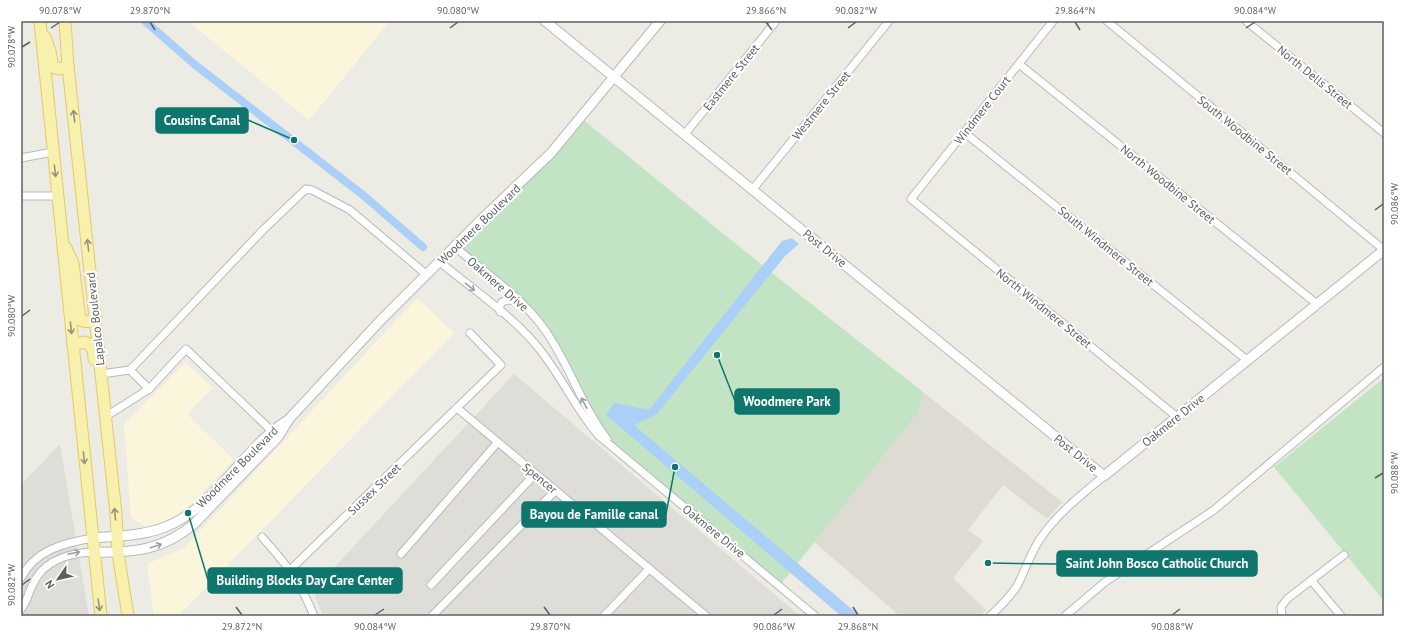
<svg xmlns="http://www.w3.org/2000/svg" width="1405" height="637" font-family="'PT Sans',sans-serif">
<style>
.commercial{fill:#fbf6db}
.industrial{fill:#dfddd8}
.education{fill:#dddbd2}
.green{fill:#c3e3c5}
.water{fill:#aad0f7}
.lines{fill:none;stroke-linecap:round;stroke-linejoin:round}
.canal{stroke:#aad0f7;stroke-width:8}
.minor-casing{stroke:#b6b9bd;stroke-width:9}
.tertiary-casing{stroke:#b6b9bd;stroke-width:11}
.primary-casing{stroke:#e5ca65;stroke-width:13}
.minor{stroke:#fff;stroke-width:7}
.tertiary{stroke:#fff;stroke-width:9}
.primary{stroke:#f8f1ae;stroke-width:11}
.oneway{stroke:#93927d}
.oneway2{stroke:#9d9fa1}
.ticks{fill:none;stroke:#5c5f63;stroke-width:1.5}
.labels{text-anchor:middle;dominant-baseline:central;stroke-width:4;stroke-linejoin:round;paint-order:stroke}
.street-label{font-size:12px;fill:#5c5f63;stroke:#fff}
.leader{fill:none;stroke:#0f766e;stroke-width:1.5}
.callout-dot{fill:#0f766e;stroke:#fff;stroke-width:1.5}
.callout{fill:#0f766e;stroke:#0f766e;stroke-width:1.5}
.callout-label{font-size:13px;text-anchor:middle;font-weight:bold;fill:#fff}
.neatline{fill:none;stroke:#5c5f63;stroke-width:1.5}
.ticks-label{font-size:10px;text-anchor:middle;fill:#5c5f63}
</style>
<rect width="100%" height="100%" fill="#edece4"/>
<g class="commercial">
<polygon points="188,21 390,21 309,120"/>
<polygon points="417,298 454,333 178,616 154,616 147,564 184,548"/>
<polygon points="185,362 213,388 187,414 234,460 184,512 166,521 146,527 131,517 124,425"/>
</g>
<g class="industrial">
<polygon points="514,374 800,616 323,616 313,590"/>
<polygon points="60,444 89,616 21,616 21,485"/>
</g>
<polygon class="education" points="923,392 1062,502 1047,519 1003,485 968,530 983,541 953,578 986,610 980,616 900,616 814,542 917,414"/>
<g class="green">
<polygon points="581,118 757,261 923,392 917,414 780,585 613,447 534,316 455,247"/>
<polygon points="1384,378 1384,601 1274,467"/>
</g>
<polygon class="water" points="792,238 799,244 786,255 656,415 634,425 860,616 841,616 606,415 614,403 649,410 782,241"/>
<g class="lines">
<polyline class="canal" points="145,21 194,64 363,195 423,247"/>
<g class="minor-casing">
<g id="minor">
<polyline points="1053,21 911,199 1177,417"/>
<polyline points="1107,21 1384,250"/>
<polyline points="1246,21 1384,133"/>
<polyline points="1019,64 1317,304"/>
<polyline points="965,133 1247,360"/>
<polyline points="685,134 776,21"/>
<polyline points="21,158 53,152"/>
<polyline points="753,189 889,21"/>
<polyline points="21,196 58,196"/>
<path d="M455,247C485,273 522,297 545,330C569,364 581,405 607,439"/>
<path d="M440,262C472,289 516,318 541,351C562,378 576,409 598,435L815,616"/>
<polyline points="500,312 499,308 502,302 508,300 518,301"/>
<polyline points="101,374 130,370"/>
<polyline points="149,389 130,370 263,230 306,189 312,190 350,210 427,275"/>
<polyline points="457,408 706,616"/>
<polyline points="105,417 149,389 186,349 276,435"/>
<path d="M262,537C286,564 300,581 314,616"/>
<polyline points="401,554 497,443"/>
<polyline points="291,569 501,365 470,333"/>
<path d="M21,578C35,550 64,543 93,538"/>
<polyline points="1311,580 1341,616"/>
<polyline points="431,585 535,474"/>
<path d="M21,609C27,602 28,594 32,586C43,560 68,553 94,552"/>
<polyline points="432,616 555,491"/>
<polyline points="604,616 649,569"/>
<path d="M990,616C1000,607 1010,597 1017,586C1025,571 1030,554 1040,539C1057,514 1081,495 1104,476"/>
<polyline points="1065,616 1105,582 1214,510 1384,367"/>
<polyline points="1282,616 1281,607 1287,599 1344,555"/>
</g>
</g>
<g class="tertiary-casing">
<g id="tertiary">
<polyline points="545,21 1104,476 1384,250"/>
<path d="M93,538C116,536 143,536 165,527C217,507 242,448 288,420"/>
<path d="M94,552C134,553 163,550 194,524L278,437L289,419L380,321L484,217L551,153L660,21"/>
</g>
</g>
<g class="primary-casing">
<g id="primary">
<polyline points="40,21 101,616"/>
<polyline points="65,21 68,66 116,514 118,553 128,616"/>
<polyline points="45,37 50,51 53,67 59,69 68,66"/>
<path d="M66,248L73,263L80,320C87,323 90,322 95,316"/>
<path d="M73,345L85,342C92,346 94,350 94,359"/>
</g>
</g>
<use href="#minor" class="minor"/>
<use href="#tertiary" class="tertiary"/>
<use href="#primary" class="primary"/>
</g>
<defs><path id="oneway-shaft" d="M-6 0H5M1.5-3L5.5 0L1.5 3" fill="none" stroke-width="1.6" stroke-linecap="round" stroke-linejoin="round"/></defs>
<g class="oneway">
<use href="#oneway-shaft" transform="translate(74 116) rotate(-97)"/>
<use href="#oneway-shaft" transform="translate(55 171) rotate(84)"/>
<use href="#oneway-shaft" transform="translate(88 245) rotate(-96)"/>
<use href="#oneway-shaft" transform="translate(71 328) rotate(84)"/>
<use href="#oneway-shaft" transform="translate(84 458) rotate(84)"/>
<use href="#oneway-shaft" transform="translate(115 514) rotate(-95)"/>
<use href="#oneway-shaft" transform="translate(99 605) rotate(82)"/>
</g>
<g class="oneway2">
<use href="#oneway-shaft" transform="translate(470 287) rotate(39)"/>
<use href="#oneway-shaft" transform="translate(584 403) rotate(-119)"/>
<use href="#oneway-shaft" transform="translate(156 546) rotate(-18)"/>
<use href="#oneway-shaft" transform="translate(74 553) rotate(-11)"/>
</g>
<path class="ticks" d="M150,22L155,30M766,22L772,30M1075,22L1080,30M51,28L60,22M450,28L458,22M848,28L856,22M1246,28L1255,22M22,47L30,42M1375,210L1383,204M22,316L30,310M1375,478L1383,473M22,585L30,579M236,607L242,615M544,607L550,615M853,607L858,615M375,615L384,609M774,615L782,609M1172,615L1180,609"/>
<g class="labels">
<g class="street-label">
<text transform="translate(731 77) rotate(-51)">Eastmere Street</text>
<text transform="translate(1315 77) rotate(39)">North Dells Street</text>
<text transform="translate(821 105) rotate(-51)">Westmere Street</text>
<text transform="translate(982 110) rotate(-52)">Windmere Court</text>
<text transform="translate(1245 135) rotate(39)">South Woodbine Street</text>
<text transform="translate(1168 184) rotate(39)">North Woodbine Street</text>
<text transform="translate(479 224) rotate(-44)">Woodmere Boulevard</text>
<text transform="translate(1106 246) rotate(39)">South Windmere Street</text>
<text transform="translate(825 248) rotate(39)">Post Drive</text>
<text transform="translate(498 284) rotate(41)">Oakmere Drive</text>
<text transform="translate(1044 308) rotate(39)">North Windmere Street</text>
<text transform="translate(95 319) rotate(-96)">Lapalco Boulevard</text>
<text transform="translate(1173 420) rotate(-39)">Oakmere Drive</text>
<text transform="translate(1076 453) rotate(39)">Post Drive</text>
<text transform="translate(237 467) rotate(-45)">Woodmere Boulevard</text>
<text transform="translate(540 478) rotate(39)">Spencer</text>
<text transform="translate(374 489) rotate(-44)">Sussex Street</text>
<text transform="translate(714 531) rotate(39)">Oakmere Drive</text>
</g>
</g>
<path class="leader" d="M294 140L248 120M717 355L735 401M675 467L666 514M988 563L1057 564M188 513L208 580"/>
<g class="callout-dot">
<circle cx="294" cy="140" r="4"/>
<circle cx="717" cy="355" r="4"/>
<circle cx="675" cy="467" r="4"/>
<circle cx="988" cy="563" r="4"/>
<circle cx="188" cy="513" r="4"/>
</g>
<g class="callout">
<rect x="156" y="108" width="92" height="25" rx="4"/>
<rect x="735" y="389" width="104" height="25" rx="4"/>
<rect x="522" y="502" width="144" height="25" rx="4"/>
<rect x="1057" y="551" width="200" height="25" rx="4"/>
<rect x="208" y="568" width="194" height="25" rx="4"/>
</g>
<g class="callout-label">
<text x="202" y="125">Cousins Canal</text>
<text x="787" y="406">Woodmere Park</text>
<text x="594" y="519">Bayou de Famille canal</text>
<text x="1157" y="568">Saint John Bosco Catholic Church</text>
<text x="305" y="585">Building Blocks Day Care Center</text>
</g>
<rect width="1405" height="637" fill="none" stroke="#ffffff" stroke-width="44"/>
<g transform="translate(58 579) rotate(236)" stroke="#ffffff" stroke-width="3" paint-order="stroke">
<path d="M0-3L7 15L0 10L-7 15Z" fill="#5c5f63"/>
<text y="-6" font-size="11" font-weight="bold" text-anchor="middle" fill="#5c5f63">N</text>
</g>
<rect x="22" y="22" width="1361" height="593" class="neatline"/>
<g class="ticks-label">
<text x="60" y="14">90.078°W</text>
<text x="150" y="14">29.870°N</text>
<text x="458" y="14">90.080°W</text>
<text x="766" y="14">29.866°N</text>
<text x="856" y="14">90.082°W</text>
<text x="1075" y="14">29.864°N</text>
<text x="1255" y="14">90.084°W</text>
<text transform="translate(11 47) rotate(-90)" y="4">90.078°W</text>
<text transform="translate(1394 204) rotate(-90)" y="4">90.086°W</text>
<text transform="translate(11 316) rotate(-90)" y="4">90.080°W</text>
<text transform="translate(1394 473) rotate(-90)" y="4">90.088°W</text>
<text transform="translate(11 585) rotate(-90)" y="4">90.082°W</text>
<text x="242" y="630">29.872°N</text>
<text x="375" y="630">90.084°W</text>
<text x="550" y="630">29.870°N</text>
<text x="774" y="630">90.086°W</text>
<text x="858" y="630">29.868°N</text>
<text x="1172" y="630">90.088°W</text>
</g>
</svg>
